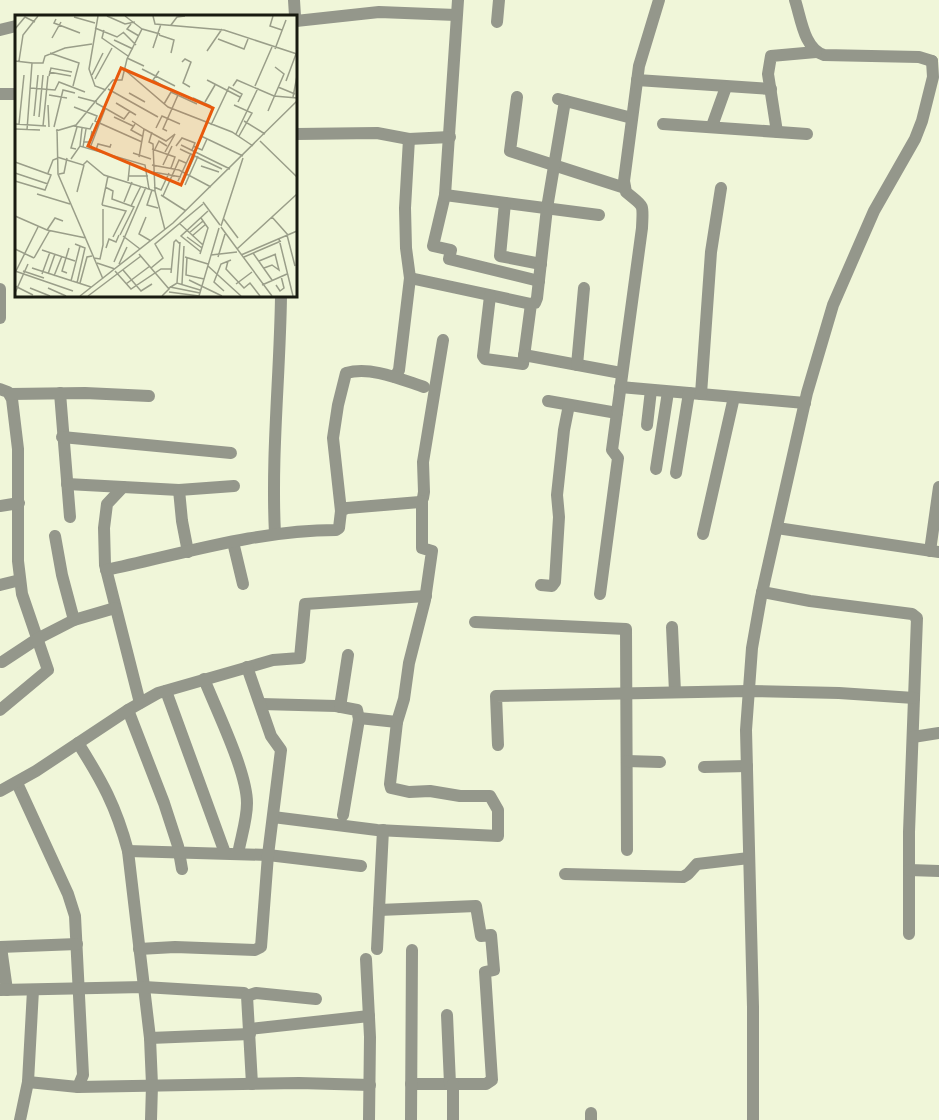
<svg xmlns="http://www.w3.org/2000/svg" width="939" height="1120" font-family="'Fira Sans Condensed',sans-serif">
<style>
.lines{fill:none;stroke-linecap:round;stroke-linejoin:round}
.street{stroke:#94978b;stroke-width:12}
.inset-road{fill:none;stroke:#9a9e89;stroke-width:1.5}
.view{fill:#e8590c;fill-opacity:0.15;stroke:#e8590c;stroke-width:3}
.inset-edge{fill:none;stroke:#181a10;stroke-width:3}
</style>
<rect width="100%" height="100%" fill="#f0f6d9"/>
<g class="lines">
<g class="street">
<polyline points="294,0 295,16"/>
<polyline points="458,0 445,195 433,246 451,250 449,259 539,281"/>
<path d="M795,0C801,18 804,49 824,55L919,57L932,61"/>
<polyline points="296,21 379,12 456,15"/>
<polyline points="497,22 499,0"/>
<polyline points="0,30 16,26"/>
<polyline points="637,80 771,89"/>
<polyline points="0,94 16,94"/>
<polyline points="517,97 510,151 625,188"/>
<polyline points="558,99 632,118"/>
<polyline points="663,124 807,134"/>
<polyline points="712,126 726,87"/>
<polyline points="777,132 768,74 771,56 816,52"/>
<polyline points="296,134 377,133 409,139 450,137"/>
<polyline points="445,195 599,215"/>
<polyline points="505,203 500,256 541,264"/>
<polyline points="410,278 531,304"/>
<polyline points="0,289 0,318"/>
<polyline points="490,296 483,356 485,359 523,364 531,304 535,303 537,298 547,208 565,101"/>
<polyline points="524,355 621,373"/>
<polyline points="577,365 584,288"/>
<polyline points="395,377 399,370 410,278 406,248 405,208 409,139"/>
<polyline points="620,387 805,403"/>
<polyline points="0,389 8,392 12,399 18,449 18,561 22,594 48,670 0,710"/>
<polyline points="60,393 70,517"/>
<polyline points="10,394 85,393 149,396"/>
<polyline points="701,394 711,252 721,188"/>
<polyline points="548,401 617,413"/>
<polyline points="647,425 651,390"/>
<polyline points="62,437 231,453"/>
<polyline points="656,469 668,392"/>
<polyline points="676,473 689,393"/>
<polyline points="67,484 179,490 234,486"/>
<polyline points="123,487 107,504 104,528 105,565 140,703"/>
<polyline points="179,490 182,521 188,552"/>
<polyline points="0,506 19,503"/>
<path d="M341,511L333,438L338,405L346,373C371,366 400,379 424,387"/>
<polyline points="777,528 939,552"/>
<path d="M275,534C271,454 280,375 281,296"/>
<polyline points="703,534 734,397"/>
<polyline points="55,536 62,575 74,620"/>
<polyline points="233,542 243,584"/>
<polyline points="930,551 939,487"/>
<path d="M106,570C182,554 258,530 336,530L339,528L341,511L347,508L420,502L423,498L424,492L423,462L443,340"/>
<polyline points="0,585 20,580"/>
<polyline points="541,585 552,586 555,582 559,517 557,495 564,430 569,405"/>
<polyline points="762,592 810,601 912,614 917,618 909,832 909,934"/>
<path d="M600,594L618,458L612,450L642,228C643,202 645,208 626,192L624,181L639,66L659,0"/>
<polyline points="475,622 626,629 627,850"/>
<polyline points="672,627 675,692"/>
<polyline points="2,662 37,639 74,620 115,608"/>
<path d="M204,679C216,709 247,772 247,803C247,820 241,837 238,854"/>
<polyline points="166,691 225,853"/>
<polyline points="261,704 336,706 357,710 359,719 343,815"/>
<polyline points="340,707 348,655"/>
<polyline points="128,710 164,803 178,846 182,869"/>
<polyline points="359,718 397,722"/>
<polyline points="913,737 939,733"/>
<path d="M78,743C102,781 116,806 128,851L150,1038L152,1085L151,1120"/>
<polyline points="498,745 496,696 748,691 839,693 914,698"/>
<polyline points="627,761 660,762"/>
<polyline points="704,767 747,766"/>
<polyline points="17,783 68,894 75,916 83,1075 78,1087"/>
<polyline points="0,791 36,771 128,710 158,693 273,660 300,658 305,604 426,596"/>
<polyline points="273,817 377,830 498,836 498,810 490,796 460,796 430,791 409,792 391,788 390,784 397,722 404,699 409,663 425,600 432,551 422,548 422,501"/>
<polyline points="128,851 268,855 361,866"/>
<polyline points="909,870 939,871"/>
<polyline points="565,874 683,877 688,874 697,864 749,858"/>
<polyline points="379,910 476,906 481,936 491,935 494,970 485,972 492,1080 486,1084 411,1084"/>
<polyline points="0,947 77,944"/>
<polyline points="1,947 7,990"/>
<polyline points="139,949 175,947 255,950 261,947 268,855 281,750 271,736 247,667"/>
<polyline points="377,949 383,830"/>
<polyline points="366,959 370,1037 369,1120"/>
<polyline points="0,990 144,987 244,993 247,996 252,1084"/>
<polyline points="247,996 256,993 316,999"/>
<polyline points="447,1015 450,1084"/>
<polyline points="250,1029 369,1016"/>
<polyline points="150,1038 250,1034"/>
<polyline points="28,1082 78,1087 299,1083 370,1085"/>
<polyline points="453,1084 453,1120"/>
<polyline points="20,1120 28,1082 33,990"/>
<polyline points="411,1120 412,950"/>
<polyline points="591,1120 591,1113"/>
<polyline points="753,1120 753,1007 746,730 752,648 761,597 807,393 833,305 874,211 915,139 922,121 933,77 932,61"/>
</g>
</g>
<g transform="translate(15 15)">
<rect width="282" height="282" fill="#f0f6d9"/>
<path class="inset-road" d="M83,1L74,54L80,71L91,75M92,1L110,9L120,7M110,1L127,14M138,1L140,9L209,15L282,39M258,1L255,11L267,15M59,2L80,8M41,4L39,8L65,18M116,9L112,14L124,21M156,10L162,2L170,1M80,13L102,22L109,17M0,14L10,2L20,7M89,15L87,23L113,41M108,17L121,30M144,20L159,25L156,38M37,23L46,7M203,24L229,34L233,24M99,25L118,34M138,33L146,9M260,34L271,5M192,36L207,14M35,38L64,48L58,71M112,43L129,51M0,46L17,48L12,115M4,46L8,20L23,1M167,47L170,44L176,47L168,68L175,72M17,48H28L30,41L50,33L77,29M127,54L160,71M111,56L153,92L217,117L238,131M144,56L138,65L151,73M34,57L56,61M77,60L88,38M34,61L36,53L57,57M80,64L97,33M192,65L225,82M271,66L281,39M218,71L222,65L259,81L282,83M240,71L257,32M263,72L280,79M15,73L40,75L44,67L70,77M93,74L143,102M114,78L130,87M34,80L52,83M63,82L82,87M278,82L282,61M178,83L196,91M190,87L200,70M81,88L109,104L115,96M101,88L121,100M149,89L156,77L182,89M33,90L34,112M219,90L237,98L224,121M59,92L82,101L80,106L127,127M253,96L269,59L260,52M19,101L23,60M24,102L28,60M99,102L118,111M117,106L129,114L124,142M229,106L250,119M0,109L31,111M4,109L9,60M120,109L116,115L127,121M196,110L214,72L227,79L223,87M28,111L33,61M59,111L75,114L78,108M39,112L48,75L60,78M141,113L147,101L165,109M0,114L25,115M42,114L43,159L88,264M129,114L151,126L160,119L150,137M41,116L61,110L98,65H107L112,44L127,14L145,19M152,116L148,114L163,80M137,117L134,127L138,129L140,176M221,119L243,73M186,121L228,141M245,126L282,162M68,127H75L77,116M166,130L215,154M65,131L67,113M161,131L167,123L180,128L177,135M178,131L187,135L192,124M68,132L71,114M75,133L90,94M61,134L56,133L62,112M137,134L160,142L156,153M140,134L144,126L152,131M165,134L207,154M81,135L83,129L95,132L96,129M118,138L136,144M42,142L68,150L72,146L89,160L140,176L150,215M56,144L65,131L130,150L134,174M0,147L36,160L30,175L0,166M137,150L164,155L196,172M148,150L157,131M186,151L204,157M138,157L166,162M0,158L33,169M33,158L38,145L43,143M44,159L49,158L52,143M113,161H133M113,166L115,147M163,166L176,138M167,169L180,140M170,170L183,141M90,172L98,176L97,184L119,192L105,220M139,172L146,175L154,158M137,175L132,190L143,193M62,177L69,150M22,179L55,189M146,180L171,196M148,181L164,145L171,148M109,187L117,167M188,187L205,210M87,190L111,196L98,222M87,190L93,161M116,191L126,171M0,201L32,215L71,223M131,202L124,219L136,226M257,202L273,220M208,203L223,223M164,208L188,230M206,211L228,143M206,212L257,281M32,215L40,203L48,206M174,218L188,206M272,220L280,251M108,221L125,234M177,221L191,209M172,222L187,233M264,224L278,281M60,229L70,233L62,268M91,233L94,224L101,227L104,220M0,234L19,243M222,234L282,179M27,235L60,246M186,237L166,221L193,196M238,238L257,265M124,239L154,274L147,281M185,239L193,213L186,203M196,240L222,237M226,240L282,216M170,242L193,249M172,242L171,260L189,264M203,242L210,219M229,242L266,226M19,243L35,215M79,243L85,244L88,230V194M213,246L211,254L229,273L235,268L245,281M244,246L261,239M99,247L131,172M82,248L100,254M104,249L112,232M193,251L226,281M17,253L76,272M136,253L148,243L140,229L188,189M249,253L257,250L264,255L260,239M108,255L126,276L137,269M0,256L58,276M8,256L29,263M100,256L116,274L146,254H156M0,258L23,212M52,258L47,256L54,233M156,258L159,227L161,225L165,229M27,259L35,237M33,259L40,239M39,261L47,241M174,265L207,281M56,266L65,231M65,268L72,242L77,241M162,268L165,227M111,269L135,251M167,269L169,231M221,269L237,257M247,270L272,259M261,270L265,276L269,273L266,261M0,271L18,280M155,272L185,278M15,273L35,281M33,273L51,281M154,273L162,268L185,275M209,276L199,267L206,249L216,245M154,277L184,281M0,278L13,249M65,281L158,208L282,86M73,281L126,241M184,281L204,213"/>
<path class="view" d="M106,53L198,93L166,170L73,131Z"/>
<rect width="282" height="282" class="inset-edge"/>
</g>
</svg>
